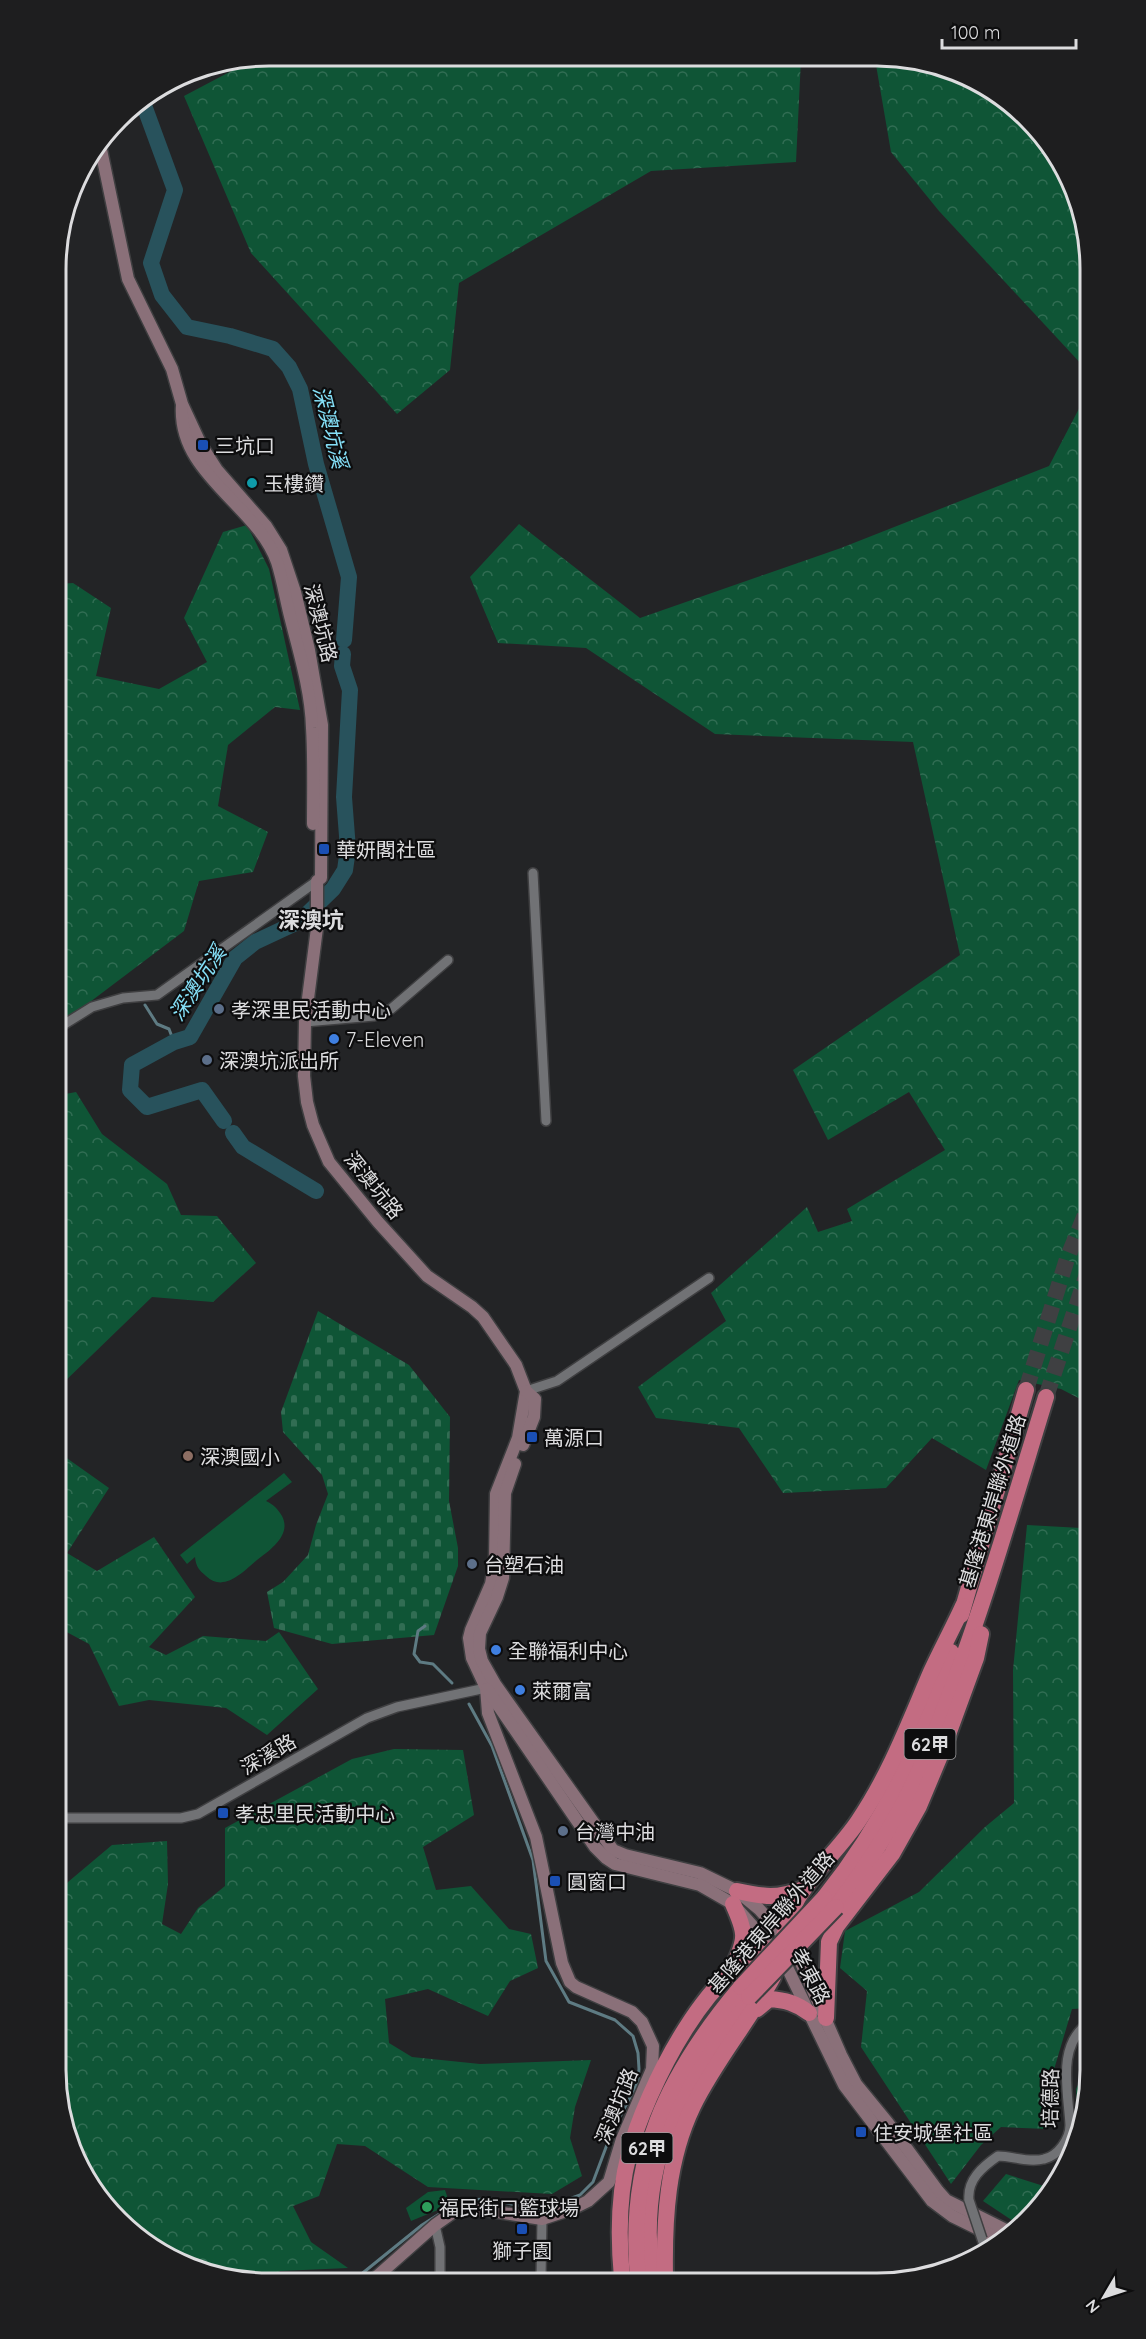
<svg xmlns="http://www.w3.org/2000/svg" width="1146" height="2339" font-family="Quicksand,'Noto Sans TC',sans-serif">
<style>
.grass{fill:#0f5536}
.forest{fill:url(#forest-crowns)}
.cemetery{fill:url(#cemetery-stones)}
.lines{fill:none;stroke-linecap:round;stroke-linejoin:round}
.stream{stroke:#5e7b83;stroke-width:3}
.river{stroke:#28525c;stroke-width:16}
.highway-tunnel{stroke:#3f4042;stroke-width:16;stroke-dasharray:16 8;stroke-linecap:butt}
.street-casing{stroke:#3f3f41;stroke-width:12}
.secondary-casing{stroke:#3f3f41;stroke-width:15}
.highway-casing{stroke:#3f3f41;stroke-width:20}
.street{stroke:#717275;stroke-width:9}
.secondary{stroke:#8a7079;stroke-width:12}
.highway{stroke:#c36c82;stroke-width:16}
.street-bridge-casing{stroke:#3f3f41;stroke-width:12;stroke-linecap:butt}
.highway-bridge-casing{stroke:#3f3f41;stroke-width:20;stroke-linecap:butt}
.street-bridge{stroke:#717275;stroke-width:9}
.highway-bridge{stroke:#c36c82;stroke-width:16}
.transit-dot{fill:#1a4fb4;stroke:#0d0d0e;stroke-width:2}
.culture-dot{fill:#0f9aa8;stroke:#0d0d0e;stroke-width:2}
.service-dot{fill:#5c6f8a;stroke:#0d0d0e;stroke-width:2}
.shop-dot{fill:#3f7fe0;stroke:#0d0d0e;stroke-width:2}
.education-dot{fill:#8d6e63;stroke:#0d0d0e;stroke-width:2}
.leisure-dot{fill:#2e9e5b;stroke:#0d0d0e;stroke-width:2}
.labels{text-anchor:middle;dominant-baseline:central;stroke-width:4.5;stroke-linejoin:round;paint-order:stroke}
.shield{fill:#0d0d0e;stroke:#9e9ea0;stroke-width:1.5}
.shield-label{font-size:18px;font-weight:bold;fill:#dcdcde}
.poi-label{font-size:20px;fill:#dcdcde;stroke:#0d0d0e;text-anchor:start}
.street-label{font-size:20px;fill:#dcdcde;stroke:#0d0d0e}
.water-label{font-size:21px;font-style:italic;fill:#85e0f8;stroke:#0d0d0e}
.quarter-label{font-size:22px;font-weight:bold;fill:#dcdcde;stroke:#0d0d0e}
.rim{fill:none;stroke:#dcdcde;stroke-width:3}
</style>
<defs>
<pattern id="forest-crowns" width="20" height="18" patternUnits="userSpaceOnUse" patternTransform="scale(1.5)"><rect width="20" height="18" fill="#0f5536"/><path d="M2 6a3 3 0 1 1 6 0M12 15a3 3 0 1 1 6 0" fill="none" stroke="#316d53"/></pattern>
<pattern id="cemetery-stones" width="16" height="16" patternUnits="userSpaceOnUse" patternTransform="scale(1.5)"><rect width="16" height="16" fill="#0f5536"/><path d="M2 7V4a2 2 0 0 1 4 0v3zM10 15v-3a2 2 0 0 1 4 0v3z" fill="#316d53"/></pattern>
</defs>
<rect width="100%" height="100%" fill="#232426"/>
<g class="grass">
<path d="M284,1473L292,1482L266,1501C273,1504 278,1509 282,1516C292,1535 270,1550 257,1560C243,1572 224,1593 206,1576C199,1570 196,1567 195,1557L187,1564L180,1555Z"/>
<polygon points="445,2190 450,2205 411,2221 406,2208 428,2192"/>
</g>
<g class="forest">
<polygon points="269,56 801,59 796,162 651,171 459,283 450,370 397,414 251,253 184,96 256,58"/>
<polygon points="875,59 918,60 1018,109 1055,151 1083,213 1084,367 939,211 891,152"/>
<polygon points="1084,399 1088,1403 1061,1389 1019,1380 986,1470 932,1438 886,1488 783,1493 739,1428 656,1418 638,1387 726,1321 711,1293 807,1207 818,1232 852,1221 847,1209 945,1150 909,1092 828,1140 793,1070 960,955 913,742 715,734 586,648 498,643 470,577 519,524 640,618 841,548 1049,466"/>
<polygon points="247,525 269,569 300,710 275,707 228,745 218,806 268,832 253,872 199,881 184,931 82,1008 60,1021 58,584 73,583 111,608 96,676 159,689 207,662 184,618 223,532"/>
<polygon points="76,1092 102,1134 167,1184 181,1215 217,1216 256,1263 213,1302 152,1297 61,1385 60,1095"/>
<polygon points="61,1454 109,1488 67,1553 97,1571 154,1537 195,1597 149,1647 166,1655 203,1636 266,1641 279,1632 318,1689 267,1735 226,1708 149,1700 119,1706 89,1644 61,1629"/>
<polygon points="1027,1525 1081,1528 1088,1525 1090,2008 1072,2009 1050,2083 1047,2129 1001,2127 981,2145 951,2184 861,2047 867,1991 840,1968 845,1931 919,1892 985,1827 1014,1803 1013,1670"/>
<polygon points="394,1749 463,1750 474,1815 423,1847 436,1890 471,1886 509,1929 531,1934 538,1968 510,1981 488,2016 428,1989 385,1999 389,2043 412,2057 480,2064 591,2060 575,2107 570,2138 582,2176 552,2194 428,2187 365,2146 337,2144 319,2196 293,2206 311,2242 348,2268 280,2271 272,2279 228,2279 128,2230 91,2188 63,2126 62,1891 68,1882 112,1845 167,1841 168,1884 162,1924 181,1934 198,1908 225,1886 225,1828 352,1759"/>
<polygon points="1006,2174 1053,2189 1046,2200 1019,2225 983,2201"/>
</g>
<g class="cemetery">
<polygon points="318,1311 409,1365 450,1417 449,1501 458,1548 458,1566 434,1635 332,1644 274,1628 267,1592 283,1582 308,1555 316,1525 328,1494 322,1475 283,1432 281,1412"/>
<polygon points="1090,2060 1090,2084 1079,2132 1076,2089"/>
</g>
<g class="lines">
<g class="stream">
<polyline points="145,1005 157,1024 169,1029 174,1042"/>
<polyline points="425,1626 418,1631 414,1654 420,1662 433,1664 452,1683"/>
<polyline points="450,2208 462,2200 490,2199 533,2209 545,2208 580,2195 593,2182 611,2134 638,2082 639,2069 638,2053 633,2036 615,2020 569,2002 546,1961 533,1860 492,1746 469,1704"/>
<polyline points="342,2279 359,2276 422,2225 444,2211"/>
</g>
<g class="river">
<polyline points="142,100 175,190 151,263 162,295 187,327 230,336 273,349 289,367 300,389 316,464 349,577 344,640"/>
<polyline points="224,1121 202,1090 147,1107 130,1090 132,1065 174,1042 190,1037 235,958 255,942 300,921 333,889 345,870 348,849 344,797 350,690 342,666 343,654"/>
<polyline points="233,1133 243,1147 316,1191"/>
</g>
<g class="highway-tunnel">
<polyline points="1026,1390 1067,1259 1087,1210"/>
<polyline points="1046,1397 1087,1274"/>
</g>
<g class="street-casing">
<g id="street">
<polyline points="533,873 546,1121"/>
<polyline points="305,1022 374,1016 391,1009 448,960"/>
<polyline points="60,1027 92,1007 123,998 157,995 317,881"/>
<polyline points="526,1391 557,1381 709,1278"/>
<polyline points="62,1818 181,1818 198,1814 367,1718 397,1707 486,1688"/>
<path d="M969,2200C967,2180 982,2167 998,2156C1013,2156 1028,2163 1044,2159C1058,2156 1070,2139 1070,2125C1068,2090 1056,2044 1090,2022"/>
<polyline points="435,2225 440,2247 440,2278"/>
<polyline points="982,2239 986,2252"/>
<polyline points="541,2278 542,2219"/>
</g>
</g>
<g class="secondary-casing">
<g id="secondary">
<polyline points="100,145 128,279 172,369 182,404 201,445 217,470 266,526 281,550 295,592 309,650 322,725 321,878 317,881 317,928 305,1022 304,1076 307,1102 313,1125 329,1162 378,1222 427,1276 472,1307 483,1317 516,1365 526,1391 518,1438 496,1494 495,1561 491,1584 471,1630 469,1638 472,1658 486,1688 488,1713 536,1837 562,1963 570,1982 576,1987 632,2012 642,2022 653,2046 652,2069 622,2139 609,2182 588,2201 572,2209 542,2219 478,2209 464,2209 452,2213 435,2225 374,2279"/>
<path d="M182,405C177,474 257,505 277,562C283,581 286,601 291,620C300,655 311,692 312,728C314,760 313,792 313,824"/>
<polyline points="523,1445 534,1417 535,1399 526,1391"/>
<polyline points="515,1464 505,1493 503,1578 497,1597 480,1633 479,1649 482,1661 495,1684 613,1850 625,1855 700,1873 737,1891 759,1909 795,1949 841,2055 856,2084 888,2123 938,2191 946,2200 1012,2233"/>
<polyline points="487,1689 595,1847 606,1858 615,1864 700,1885 733,1904 784,1961 844,2085 932,2201 952,2216 1003,2241"/>
</g>
</g>
<g class="highway-casing">
<g id="highway">
<polyline points="961,1615 1026,1390"/>
<path d="M737,1891C765,1897 776,1899 804,1889"/>
<path d="M824,1898C882,1826 924,1740 951,1652"/>
<path d="M836,1907C866,1867 894,1826 915,1780C925,1760 933,1738 941,1717C982,1613 1013,1504 1046,1397"/>
<path d="M733,1967C747,1938 746,1933 733,1904"/>
<path d="M757,2009L769,1999C785,2000 796,2003 809,2013"/>
<polyline points="826,2018 829,1942 836,1927 892,1854 919,1806 942,1751 976,1658 981,1634"/>
<path d="M652,2277C636,2165 680,2081 749,1997"/>
<path d="M665,2277C664,2219 667,2160 693,2106C715,2061 749,2021 773,1977"/>
<path d="M622,2278C618,2236 618,2195 629,2154C644,2095 713,1948 784,1947C782,1895 833,1860 859,1820C890,1774 909,1723 931,1672C941,1650 953,1628 963,1606"/>
<path d="M638,2278C627,2159 666,2076 741,1987"/>
</g>
</g>
<use href="#street" class="street"/>
<use href="#secondary" class="secondary"/>
<use href="#highway" class="highway"/>
<g class="street-bridge-casing">
<polyline id="street-bridge" points="969,2200 982,2239"/>
</g>
<g class="highway-bridge-casing">
<g id="highway-bridge">
<polyline points="741,1987 824,1898"/>
<polyline points="749,1997 836,1907"/>
</g>
</g>
<use href="#street-bridge" class="street-bridge"/>
<use href="#highway-bridge" class="highway-bridge"/>
</g>
<g class="transit-dot">
<rect x="197" y="439" width="12" height="12" rx="3"/>
<rect x="318" y="843" width="12" height="12" rx="3"/>
<rect x="526" y="1431" width="12" height="12" rx="3"/>
<rect x="217" y="1807" width="12" height="12" rx="3"/>
<rect x="549" y="1875" width="12" height="12" rx="3"/>
<rect x="855" y="2126" width="12" height="12" rx="3"/>
<rect x="516" y="2223" width="12" height="12" rx="3"/>
</g>
<circle class="culture-dot" cx="252" cy="483" r="6"/>
<g class="service-dot">
<circle cx="219" cy="1009" r="6"/>
<circle cx="207" cy="1060" r="6"/>
<circle cx="472" cy="1564" r="6"/>
<circle cx="563" cy="1831" r="6"/>
</g>
<g class="shop-dot">
<circle cx="334" cy="1039" r="6"/>
<circle cx="496" cy="1650" r="6"/>
<circle cx="520" cy="1690" r="6"/>
</g>
<circle class="education-dot" cx="188" cy="1456" r="6"/>
<circle class="leisure-dot" cx="427" cy="2207" r="6"/>
<g class="labels">
<g class="shield">
<rect x="904.5" y="1729" width="51" height="30" rx="4.5"/>
<rect x="621.5" y="2133" width="51" height="30" rx="4.5"/>
</g>
<g class="shield-label">
<text x="930" y="1744">62甲</text>
<text x="647" y="2148">62甲</text>
</g>
<g class="poi-label">
<text x="215" y="445">三坑口</text>
<text x="264" y="483">玉樓鑽</text>
<text x="336" y="849">華妍閣社區</text>
<text x="231" y="1009">孝深里民活動中心</text>
<text x="346" y="1039">7-Eleven</text>
<text x="219" y="1060">深澳坑派出所</text>
<text x="544" y="1437">萬源口</text>
<text x="200" y="1456">深澳國小</text>
<text x="484" y="1564">台塑石油</text>
<text x="508" y="1650">全聯福利中心</text>
<text x="532" y="1690">萊爾富</text>
<text x="235" y="1813">孝忠里民活動中心</text>
<text x="575" y="1831">台灣中油</text>
<text x="567" y="1881">圓窗口</text>
<text x="873" y="2132">住安城堡社區</text>
<text x="439" y="2207">福民街口籃球場</text>
<text x="522" y="2250" text-anchor="middle">獅子園</text>
</g>
<g class="street-label">
<text transform="translate(321 623) rotate(76)">深澳坑路</text>
<text transform="translate(374 1185) rotate(51)">深澳坑路</text>
<text transform="translate(992 1501) rotate(-73)">基隆港東岸聯外道路</text>
<text transform="translate(268 1754) rotate(-30)">深溪路</text>
<text transform="translate(771 1922) rotate(-49)">基隆港東岸聯外道路</text>
<text transform="translate(811 1976) rotate(62)">孝東路</text>
<text transform="translate(1050 2098) rotate(-89)">培德路</text>
<text transform="translate(616 2106) rotate(-68)">深澳坑路</text>
</g>
<g class="water-label">
<text transform="translate(331 427) rotate(76)">深澳坑溪</text>
<text transform="translate(197 983) rotate(-57)">深澳坑溪</text>
</g>
<g class="quarter-label">
<text x="311" y="920">深澳坑</text>
</g>
</g>
<path d="M0 0H1146V2339H0ZM269 66H877A203 203 0 0 1 1080 269V2070A203 203 0 0 1 877 2273H269A203 203 0 0 1 66 2070V269A203 203 0 0 1 269 66Z" fill="#1e1e1f" fill-rule="evenodd"/>
<path class="rim" d="M269 66H877A203 203 0 0 1 1080 269V2070A203 203 0 0 1 877 2273H269A203 203 0 0 1 66 2070V269A203 203 0 0 1 269 66Z"/>
<g transform="translate(1104 2297) rotate(231)" stroke="#0d0d0e" stroke-width="4.5" paint-order="stroke">
<path d="M0-4.5L10 22L0 15L-10 22Z" fill="#dcdcde"/>
<text y="-9" font-size="16" font-weight="bold" text-anchor="middle" fill="#dcdcde">N</text>
</g>
<path d="M942 39v9h134v-9" fill="none" stroke="#dcdcde" stroke-width="3"/>
<text x="951" y="39" font-size="18" fill="#dcdcde" stroke="#0d0d0e" stroke-width="4.5" paint-order="stroke">100 m</text>
</svg>
